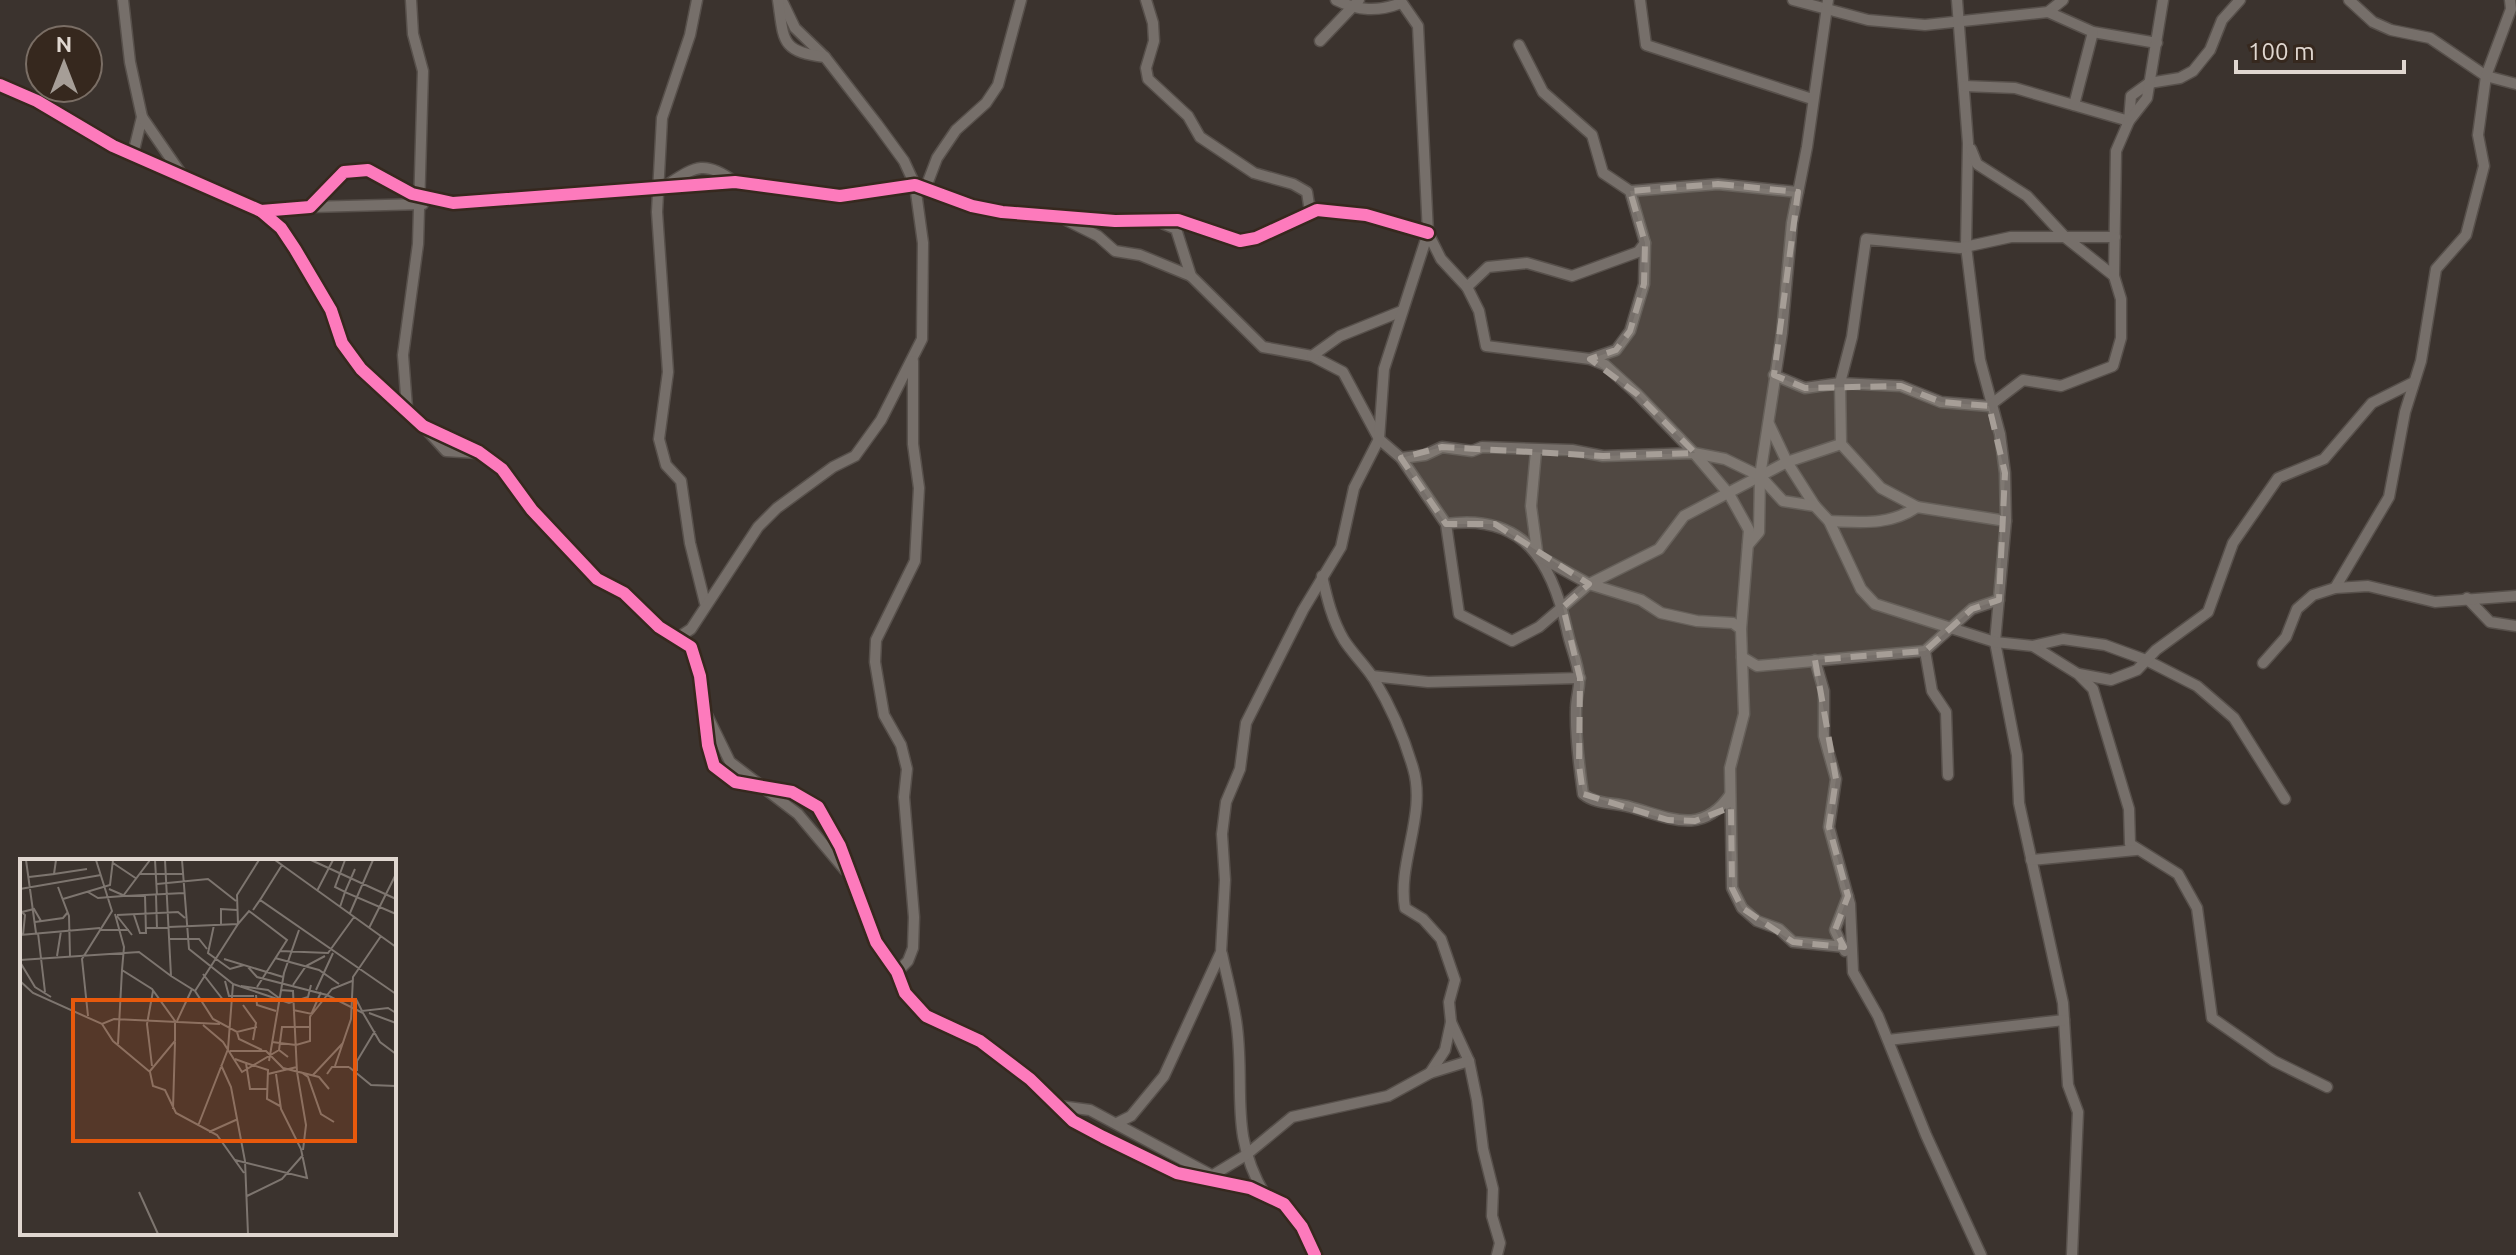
<svg xmlns="http://www.w3.org/2000/svg" width="2516" height="1255" font-family="Ubuntu,sans-serif">
<style>
.lines{fill:none;stroke-linecap:round;stroke-linejoin:round}
.street-casing{stroke:#57504b;stroke-width:13}
.street{stroke:#766f6a;stroke-width:10}
.cycleway-casing{stroke:#36281e;stroke-width:17}
.cycleway{stroke:#fd7abc;stroke-width:12}
.marked{fill:#a69e97;fill-opacity:0.2;stroke:#a69e97;stroke-width:6;stroke-dasharray:16 10;stroke-linejoin:round}
.inset-road{fill:none;stroke:#7d756f;stroke-width:2}
.view{fill:#e8590c;fill-opacity:0.15;stroke:#e8590c;stroke-width:4}
.inset-edge{fill:none;stroke:#e0d7d0;stroke-width:4}
</style>
<rect width="100%" height="100%" fill="#3b332e"/>
<g class="lines">
<g class="street-casing">
<g id="street">
<polyline points="123,0 130,62 142,117 133,154"/>
<polyline points="697,0 690,35 662,118 657,212 668,372 659,439 666,465 681,481 690,543 705,603"/>
<polyline points="1146,0 1153,23 1154,41 1146,68 1148,79 1188,116 1200,137 1254,173 1293,184 1307,192 1309,205 1317,210"/>
<path d="M1336,0C1358,11 1378,12 1401,3"/>
<polyline points="1400,0 1418,26 1428,233 1441,259 1467,287 1488,267 1527,263 1572,276 1638,252 1645,243"/>
<polyline points="1640,0 1646,45 1812,99"/>
<polyline points="1793,0 1868,20 1925,25 2048,12 2063,0"/>
<polyline points="1957,0 1968,143 1966,246 1980,360 2000,434 2005,473 2006,521 1995,642 2017,755 2019,803 2063,1003 2068,1085 2078,1112 2072,1255"/>
<polyline points="2349,0 2373,22 2391,30 2430,38 2486,76 2516,84"/>
<polyline points="783,3 795,28 825,57"/>
<polyline points="2048,12 2093,32 2157,43"/>
<polyline points="1320,41 1359,0"/>
<polyline points="1519,45 1543,92 1592,135 1603,173 1630,191 1645,243 1644,284 1630,331 1616,350 1590,359"/>
<polyline points="0,85 37,101 113,146 261,211 310,207 344,172 368,170 412,194 453,203 735,182 840,196 915,185 972,206 1002,212 1115,221 1178,220 1240,241 1256,238 1317,210 1366,215 1428,233"/>
<polyline points="1964,86 2015,88 2129,121 2131,96 2149,83 2180,78 2193,71 2210,50 2222,20 2240,0"/>
<polyline points="2074,105 2093,32"/>
<polyline points="142,117 182,175"/>
<polyline points="1971,149 1977,164 2027,196 2066,238 2114,276"/>
<polyline points="926,187 937,158 956,130 986,103 998,85 1021,0"/>
<path d="M662,188C694,168 702,158 735,182"/>
<polyline points="1630,191 1718,184 1798,192"/>
<polyline points="310,207 423,204"/>
<polyline points="261,211 281,228 295,249 331,310 342,343 361,369 423,426 479,452 502,469 532,510 597,579 624,593 659,627 691,647 700,676 708,745 714,766 735,782 792,792 818,807 840,846 876,942 897,972 905,993 926,1016 980,1041 1030,1079 1073,1121 1103,1137 1177,1173 1250,1188 1284,1204 1302,1227 1315,1255"/>
<polyline points="1066,220 1098,236 1115,251 1140,255 1191,276"/>
<polyline points="1164,224 1176,229 1191,276 1263,347 1312,356 1343,372 1379,439 1401,458 1446,524 1459,614 1512,641 1539,627 1589,584 1659,549 1684,516 1787,462 1841,444"/>
<polyline points="1467,287 1479,311 1486,346 1590,359 1605,365 1637,394 1694,453 1729,494 1749,530 1741,629"/>
<polyline points="1312,356 1340,336 1402,311"/>
<polyline points="1774,375 1805,388 1840,383 1901,386 1941,402 1989,406 2023,380 2061,386 2113,366 2121,338 2121,299 2114,276 2116,151 2129,121 2147,98 2163,0"/>
<polyline points="407,408 403,355 418,244 423,71 413,34 411,0"/>
<polyline points="1769,424 1787,462 1815,506"/>
<polyline points="425,428 446,451 477,453"/>
<polyline points="1536,451 1531,506 1537,551"/>
<polyline points="1401,458 1425,455 1442,447 1472,451 1482,447 1572,450 1603,456 1694,453 1725,459 1760,476 1783,501 1815,506 1829,521 1861,589 1875,604 1995,642 2033,646 2063,639 2105,645 2146,660 2197,686 2234,718 2285,799"/>
<polyline points="1917,507 1881,488 1841,444 1840,383 1852,337 1866,239 1960,248 2011,237 2115,237"/>
<path d="M1829,521C1861,522 1889,526 1917,507L2006,521"/>
<path d="M1446,524C1524,513 1552,562 1567,630C1570,646 1578,662 1579,678C1580,687 1576,698 1576,708C1575,736 1579,766 1583,794C1596,805 1614,802 1630,807C1670,818 1702,836 1730,795"/>
<polyline points="1748,545 1759,532 1760,476 1782,333 1792,223 1807,147 1828,0"/>
<polyline points="1542,558 1589,584 1641,600 1661,613 1697,621 1733,623 1741,629 1744,714 1730,768 1732,888 1742,908 1757,921 1779,929 1793,942 1844,947"/>
<path d="M1322,576C1327,598 1332,620 1344,640C1353,654 1365,665 1374,679C1391,707 1404,737 1413,768C1427,814 1397,863 1405,908L1423,919L1441,939L1455,980L1449,1002L1451,1022L1469,1061L1477,1100L1483,1149L1493,1189L1492,1216L1500,1243L1497,1255"/>
<polyline points="2335,588 2389,497 2405,412 2421,361 2436,269 2466,235 2484,166 2478,135 2486,76 2511,9 2510,0"/>
<polyline points="2467,598 2490,622 2516,626"/>
<path d="M679,637L691,629L758,527L777,508L833,467L855,456L881,420L922,339L923,243L915,185L904,161L877,124L825,57C780,52 784,40 778,0"/>
<polyline points="2033,646 2078,674 2093,689 2129,809 2130,844 2178,874 2197,908 2212,1018 2274,1061 2327,1087"/>
<polyline points="1925,651 1932,691 1946,712 1948,775"/>
<polyline points="1742,657 1757,666 1925,651 1972,609 1999,600"/>
<polyline points="1815,660 1824,691 1824,736 1836,779 1829,827 1850,904 1853,972 1878,1016 1926,1135 1981,1255"/>
<polyline points="2263,663 2286,637 2297,609 2313,595 2335,588 2368,586 2435,602 2516,596"/>
<polyline points="2079,674 2111,680 2137,670 2156,650 2208,612 2233,543 2278,478 2324,459 2372,403 2412,383"/>
<polyline points="1372,676 1428,682 1580,678"/>
<polyline points="707,715 730,762 798,814 845,870"/>
<polyline points="2031,860 2136,850"/>
<polyline points="1845,951 1835,930 1848,896"/>
<path d="M1222,954C1227,978 1234,1002 1237,1027C1245,1092 1229,1134 1265,1195"/>
<polyline points="897,972 908,961 913,948 914,917 904,797 907,769 901,745 884,715 875,662 876,640 915,561 919,488 913,444 913,361"/>
<polyline points="1888,1040 2064,1020"/>
<polyline points="1430,1073 1445,1050 1451,1022"/>
<polyline points="1060,1106 1090,1110 1215,1177"/>
<polyline points="1117,1123 1131,1116 1164,1076 1221,952 1225,880 1222,834 1226,802 1240,769 1246,723 1303,610 1341,547 1354,488 1379,439 1384,369 1428,233"/>
<polyline points="1213,1175 1246,1155 1292,1117 1388,1096 1430,1073 1469,1061"/>
</g>
</g>
<use href="#street" class="street"/>
<g class="cycleway-casing">
<g id="cycleway">
<polyline points="0,85 37,101 113,146 261,211 310,207 344,172 368,170 412,194 453,203 735,182 840,196 915,185 972,206 1002,212 1115,221 1178,220 1240,241 1256,238 1317,210 1366,215 1428,233"/>
<polyline points="261,211 281,228 295,249 331,310 342,343 361,369 423,426 479,452 502,469 532,510 597,579 624,593 659,627 691,647 700,676 708,745 714,766 735,782 792,792 818,807 840,846 876,942 897,972 905,993 926,1016 980,1041 1030,1079 1073,1121 1103,1137 1177,1173 1250,1188 1284,1204 1302,1227 1315,1255"/>
</g>
</g>
<use href="#cycleway" class="cycleway"/>
</g>
<path class="marked" d="M1718,184L1798,192L1774,375L1805,388L1901,386L1941,402L1989,406L2005,473L1999,600L1972,609L1925,651L1815,660L1836,779L1829,827L1848,896L1835,930L1844,947L1793,942L1742,908L1732,888L1731,807L1695,821L1668,820L1583,794L1579,765L1580,678L1563,607L1589,584L1495,524H1446L1401,458L1442,447L1603,456L1695,453L1637,394L1590,359L1616,350L1630,331L1644,284L1645,243L1630,191Z"/>
<g transform="translate(20 859)">
<rect width="376" height="376" fill="#3b332e"/>
<path class="inset-road" d="M6,1L16,74M135,1L137,36M145,1L151,117L175,132L193,160L217,173L237,168M162,1L169,90L213,125L208,190L178,267M255,1L376,88M291,1L376,40M325,1L315,28L325,33L335,10M93,4L117,20M34,15L67,10M120,15H163M9,18L34,15L36,1M137,25L188,20L216,42M38,28L49,57L50,97M0,30L81,16M89,30L105,37L164,34M297,32L313,1M68,33L78,39L103,37L130,1M136,36L137,70M43,40L90,26L93,1M240,41L262,6M320,48L325,33L376,55M0,51L5,56L3,76M233,51L240,41L376,135M2,53L14,50L21,62M330,54L353,1M95,55L104,88L102,111L132,130L155,162V182L130,212M97,56L158,53L165,59M114,56L120,74H126L125,36M97,57L112,76M15,63L43,59L48,53M194,66L188,94L210,110L224,106M201,66V50L217,51M126,69L218,65L229,52L267,81L237,128M349,69L376,15M80,71H109M18,74L25,133M0,76L80,69M150,80H179L187,90M260,92L308,94L334,58M37,97L41,72M255,99L299,111L319,125M204,100L263,118M0,101L119,93L151,117M0,103L15,128L31,138M228,108L237,118L307,136L343,154L360,183L376,195M183,115L204,142M0,122L13,134L82,165L94,160L200,165M205,122L209,137H234M213,125L269,144L288,138L291,126M273,126L286,107L305,97M221,127L248,131L259,139M261,131L273,132L277,213L286,266L283,291M296,131L313,94M175,132L218,65L217,36L239,1M236,136L237,146L256,152M336,140L342,152L368,149L376,154M223,146L236,164L233,181M273,151L292,155L312,130L332,122M349,154L376,164M68,157L62,100L92,52L76,1M157,162L172,130M82,165L93,182L130,213L133,227L145,231L156,254L197,276L224,314M183,166L203,183L222,213L259,191M217,173L219,180L242,191M252,183L276,186L290,182V158L301,133M98,185L102,111M210,192H246L263,209L299,218L309,230M268,198L259,191L262,168H289M215,200L226,204L230,230H247M249,202L264,114L279,71M226,204L248,211L247,240L260,247M201,206L211,228L225,302L228,375M132,207L127,165L133,132M315,207L331,160L333,118L361,77M329,208L351,226L376,227M337,212V202L355,172M281,213L288,218L301,255L314,263M248,215L277,208M307,215L312,208H329M293,216L323,184M153,250L155,183M189,273L218,260M215,301L287,319L281,290L261,250L256,215M119,333L138,375M227,337L262,320L283,296"/>
<path class="view" d="M53,141H335V282H53Z"/>
<rect width="376" height="376" class="inset-edge"/>
</g>
<g transform="translate(64 64)"><circle r="38" fill="#36281e" stroke="#7a6e65" stroke-width="2"/>
<path d="M0-6L14 30L0 20L-14 30Z" fill="#a69e97"/>
<text y="-12" font-size="22" font-weight="bold" text-anchor="middle" fill="#e0d7d0">N</text>
</g>
<path d="M2236 60v12h168v-12" fill="none" stroke="#e0d7d0" stroke-width="4"/>
<text x="2248" y="60" font-size="24" fill="#e0d7d0" stroke="#36281e" stroke-width="6" paint-order="stroke">100 m</text>
</svg>
